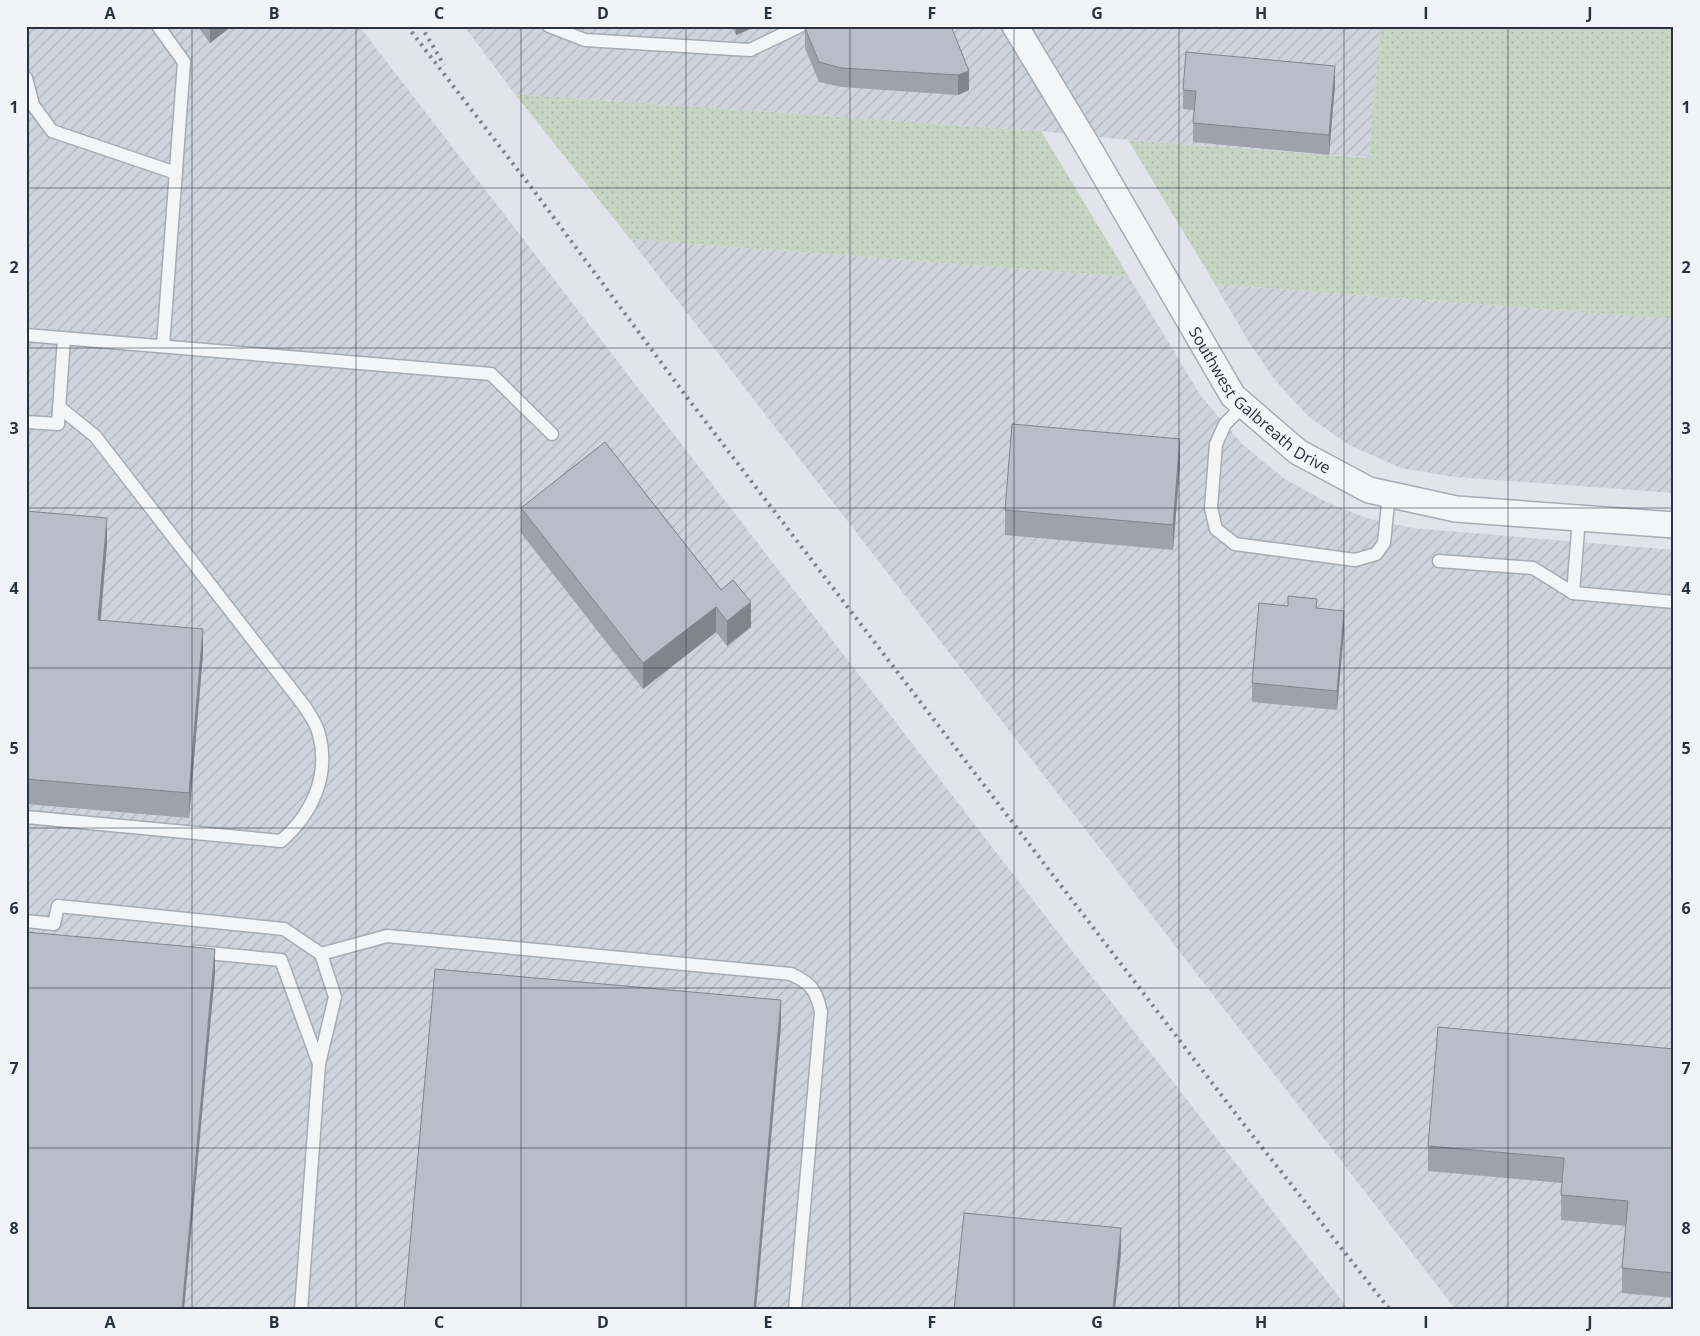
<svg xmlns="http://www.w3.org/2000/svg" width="1700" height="1336" font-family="'Open Sans',sans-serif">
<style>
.industrial{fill:url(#industrial-furrows)}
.grass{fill:url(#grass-dots)}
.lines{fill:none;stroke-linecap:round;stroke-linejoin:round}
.lane-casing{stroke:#a6abb4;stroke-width:15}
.street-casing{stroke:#a6abb4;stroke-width:28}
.lane{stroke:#f4f5f8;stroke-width:12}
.street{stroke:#f4f5f8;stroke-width:25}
.rail{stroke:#7a8294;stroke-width:4;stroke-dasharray:2.5 5;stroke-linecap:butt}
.wall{fill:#9ea3ab}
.shaded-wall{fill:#81848b}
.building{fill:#b8bdc7;stroke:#81848b}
.grid{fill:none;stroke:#293142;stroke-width:1;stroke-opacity:0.55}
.labels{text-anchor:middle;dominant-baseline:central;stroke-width:4.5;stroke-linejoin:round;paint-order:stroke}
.street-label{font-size:16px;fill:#293142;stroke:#f1f3f8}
.neatline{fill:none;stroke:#293142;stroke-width:2}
.grid-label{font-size:16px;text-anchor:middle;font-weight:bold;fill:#293142}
</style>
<defs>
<pattern id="industrial-furrows" width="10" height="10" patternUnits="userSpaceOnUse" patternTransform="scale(1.25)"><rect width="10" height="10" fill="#cfd3dc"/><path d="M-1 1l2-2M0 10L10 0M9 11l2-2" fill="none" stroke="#b2b6be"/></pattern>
<pattern id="grass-dots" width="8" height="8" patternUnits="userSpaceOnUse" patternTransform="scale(1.25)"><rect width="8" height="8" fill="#c6d4c2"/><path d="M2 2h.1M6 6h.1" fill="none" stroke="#aab6a8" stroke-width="1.8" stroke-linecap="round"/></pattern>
</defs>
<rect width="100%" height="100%" fill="#e1e4ea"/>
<g class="industrial">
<polygon points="26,26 359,26 1349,1310 26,1310"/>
<polygon points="464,26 1618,26 1653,178 1128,140 1041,131 515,94"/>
<polygon points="630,239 1129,277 1201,396 1243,445 1285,479 1326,502 1367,518 1412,528 1674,550 1674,1310 1456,1310"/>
<polygon points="1215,284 1674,319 1674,493 1455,477 1401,468 1349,445 1309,417 1274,379 1245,336"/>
</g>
<g class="grass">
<polygon points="1380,26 1674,26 1674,319 1215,284 1128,140 1369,158"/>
<polygon points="515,94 1041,131 1129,277 630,239"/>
</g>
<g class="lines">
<g class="lane-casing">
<g id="lane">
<polyline points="158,26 184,62 163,346"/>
<polyline points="549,26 585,40 750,50 800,26"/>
<polyline points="26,78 33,105 52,131 176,173"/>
<polyline points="26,335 491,374 552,434"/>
<polyline points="1244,405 1225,424 1216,444 1211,508 1216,529 1235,544 1355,560 1376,554 1384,543 1389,494"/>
<polyline points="26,422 58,424 64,338"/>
<polyline points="1439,561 1533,568 1573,593 1674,602"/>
<polyline points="1573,593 1579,518"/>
<path d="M26,817L281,841C312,814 330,776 319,734C317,725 310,715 305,707L95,436L59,407"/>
<polyline points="26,921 54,924 58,906 284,929 321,954 335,997 319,1064 301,1310"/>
<polyline points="197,952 281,960 319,1064"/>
<path d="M321,954L387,936L791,974C812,984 816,990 821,1012L795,1310"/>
</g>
</g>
<g class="street-casing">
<g id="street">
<path id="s1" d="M1015,26L1087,145L1233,396L1298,452L1369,490L1456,509L1674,525"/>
</g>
</g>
<use href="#lane" class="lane"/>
<use href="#street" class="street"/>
<g class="rail">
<polyline points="407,26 534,191 686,396 1242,1122 1390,1310"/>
<polyline points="421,26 444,65"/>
</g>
</g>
<g class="wall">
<polygon points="197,26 232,26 210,43"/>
<polygon points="732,26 757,26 736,35"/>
<polygon points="951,26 969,90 958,95 841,87 819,82 805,48 805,28"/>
<polygon points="1335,85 1329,155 1193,142 1193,123 1194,110 1183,109 1183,90"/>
<polygon points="605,442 751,627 727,646 716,632 643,689 521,533 521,508"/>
<polygon points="1180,464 1173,550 1005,535 1005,510"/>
<polygon points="26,511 107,543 101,620 203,654 189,818 26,804"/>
<polygon points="1317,608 1344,630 1337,710 1252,702 1252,683"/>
<polygon points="1674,1049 1674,1298 1622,1293 1622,1268 1626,1226 1561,1220 1561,1195 1562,1183 1428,1171 1428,1146"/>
</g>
<g class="shaded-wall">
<polygon points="210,26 232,26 210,43"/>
<polygon points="736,26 757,26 736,35"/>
<polygon points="1335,66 1335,85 1329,155 1329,135"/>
<polygon points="969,71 969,90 958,95 958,75"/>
<polygon points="1180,439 1180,464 1173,550 1173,525"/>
<polygon points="107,518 107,543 98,645 98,620"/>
<polygon points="751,602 751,627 727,646 727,621"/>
<polygon points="716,607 716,632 643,689 643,663"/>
<polygon points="1344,611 1344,630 1337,710 1337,691"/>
<polygon points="203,629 203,654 189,818 189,793"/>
<polygon points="215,949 215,974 184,1310 182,1310"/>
<polygon points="781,1000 781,1026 756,1310 754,1310"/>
<polygon points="1121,1228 1121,1254 1115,1310 1113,1310"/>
</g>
<g class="building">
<polygon points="810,26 951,26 969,71 958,75 841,68 819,62 805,28"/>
<polygon points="1186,52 1335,66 1329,135 1193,123 1196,91 1183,90"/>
<polygon points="1012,424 1180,439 1173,525 1005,510"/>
<polygon points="605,442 721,590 733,580 751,602 727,621 716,607 643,663 521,508"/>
<polygon points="26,511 107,518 98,620 203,629 189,793 26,779"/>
<polygon points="1288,596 1317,599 1316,608 1344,611 1337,691 1252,683 1259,603 1288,606"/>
<polygon points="26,932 215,949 182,1310 26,1310"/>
<polygon points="435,969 781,1000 754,1310 404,1310"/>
<polygon points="1438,1027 1674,1049 1674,1273 1622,1268 1628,1201 1561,1195 1564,1158 1428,1146"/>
<polygon points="964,1213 1121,1228 1113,1310 954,1310"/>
</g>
<path class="grid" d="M192,26V1310M356,26V1310M521,26V1310M686,26V1310M850,26V1310M1014,26V1310M1179,26V1310M1344,26V1310M1508,26V1310M26,188H1674M26,348H1674M26,508H1674M26,668H1674M26,828H1674M26,988H1674M26,1148H1674"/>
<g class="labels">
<g class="street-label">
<text stroke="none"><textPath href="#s1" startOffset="451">Southwest Galbreath Drive</textPath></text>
</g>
</g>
<rect width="1700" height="1336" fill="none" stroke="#f1f3f8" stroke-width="55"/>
<rect x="28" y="28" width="1644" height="1280" class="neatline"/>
<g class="grid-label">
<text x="110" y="19">A</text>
<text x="274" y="19">B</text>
<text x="439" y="19">C</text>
<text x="603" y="19">D</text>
<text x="768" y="19">E</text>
<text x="932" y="19">F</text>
<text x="1097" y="19">G</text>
<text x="1261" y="19">H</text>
<text x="1426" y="19">I</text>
<text x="1590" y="19">J</text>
<text x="14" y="113">1</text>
<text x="1686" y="113">1</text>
<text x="14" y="273">2</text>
<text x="1686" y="273">2</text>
<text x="14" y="434">3</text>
<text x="1686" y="434">3</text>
<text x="14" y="594">4</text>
<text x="1686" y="594">4</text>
<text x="14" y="754">5</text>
<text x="1686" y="754">5</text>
<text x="14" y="914">6</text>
<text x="1686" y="914">6</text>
<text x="14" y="1074">7</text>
<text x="1686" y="1074">7</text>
<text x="14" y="1234">8</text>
<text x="1686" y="1234">8</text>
<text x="110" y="1328">A</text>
<text x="274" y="1328">B</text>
<text x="439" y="1328">C</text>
<text x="603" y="1328">D</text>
<text x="768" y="1328">E</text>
<text x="932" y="1328">F</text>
<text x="1097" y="1328">G</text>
<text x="1261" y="1328">H</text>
<text x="1426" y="1328">I</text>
<text x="1590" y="1328">J</text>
</g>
</svg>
